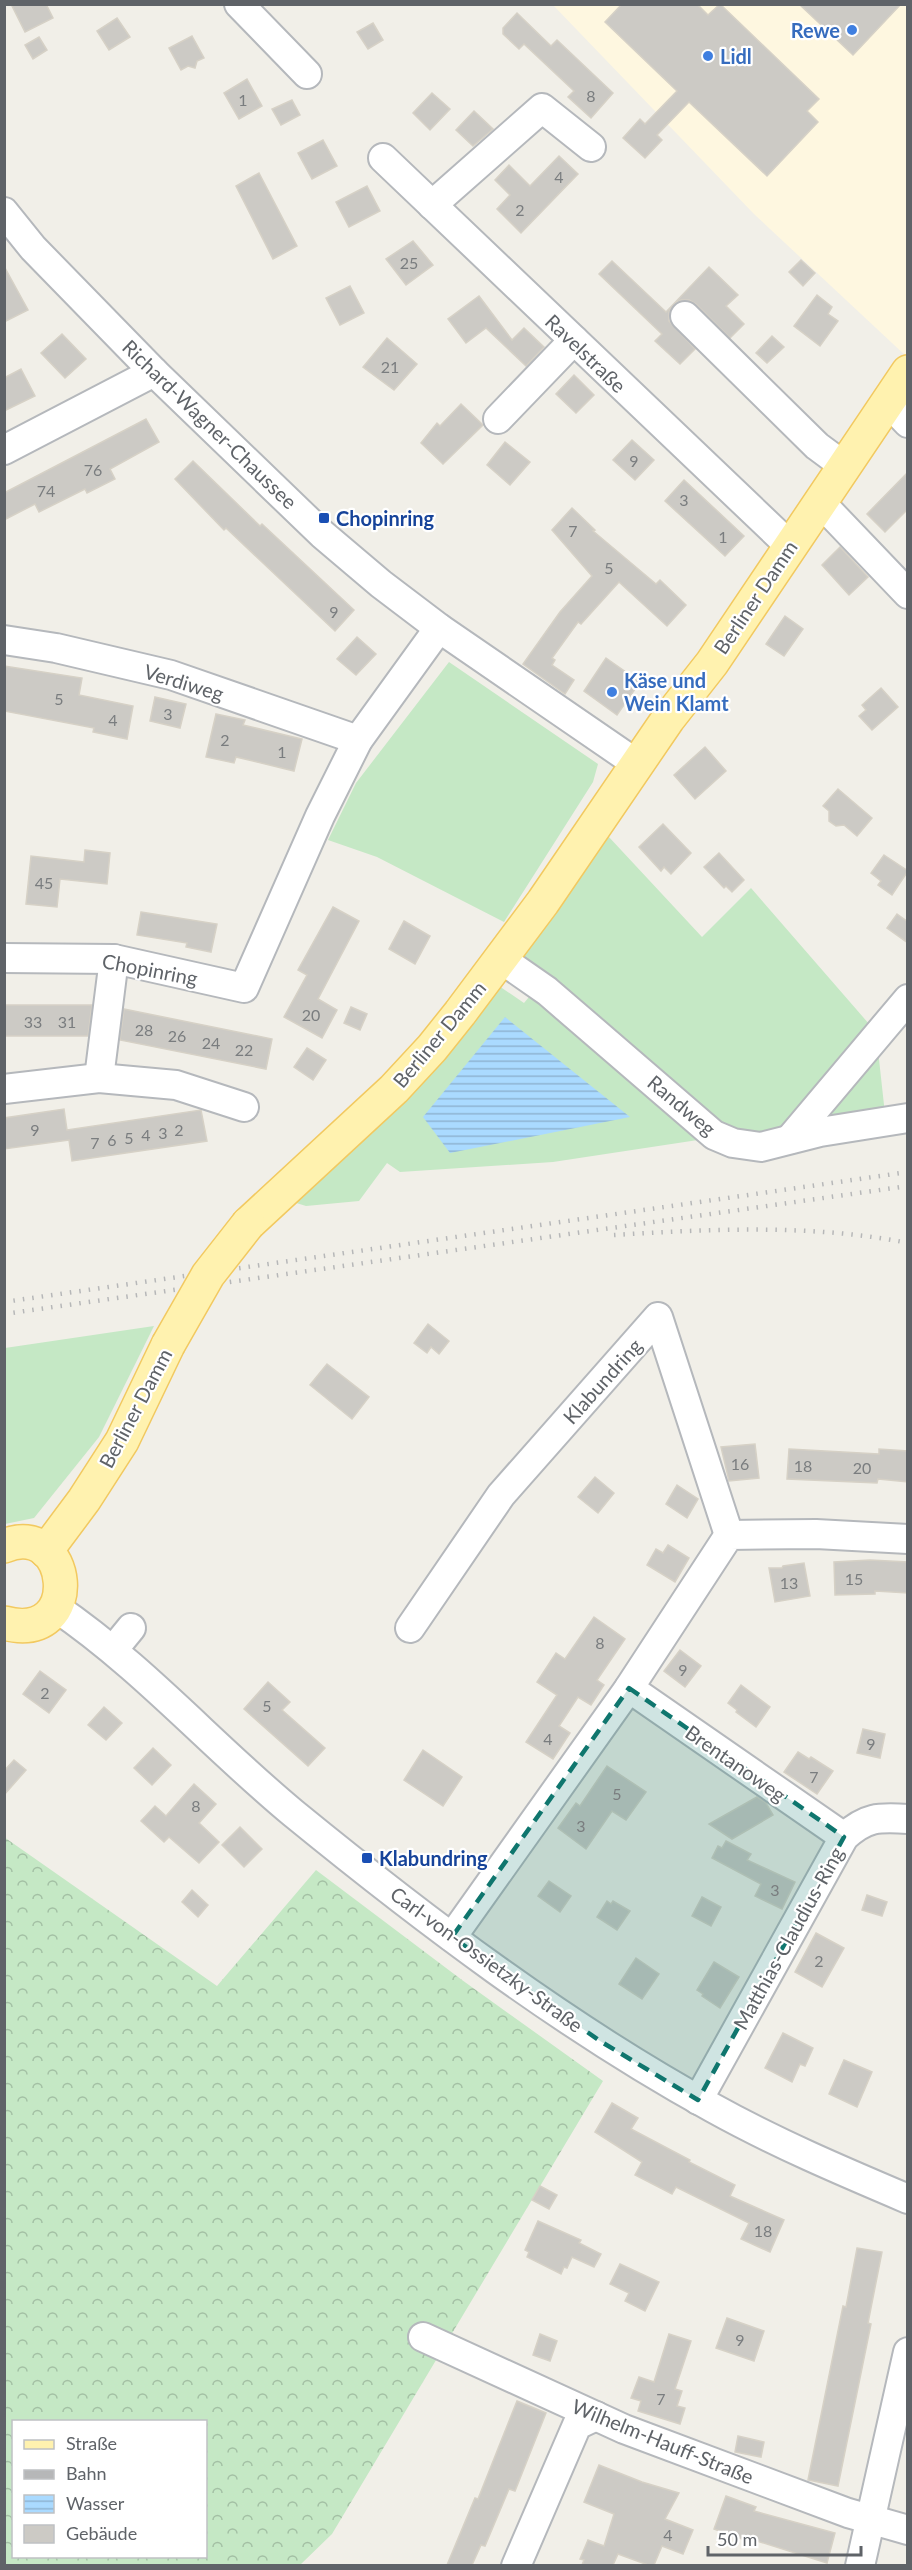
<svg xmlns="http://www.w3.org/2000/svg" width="912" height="2570" font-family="Lato,sans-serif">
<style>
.commercial{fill:#fef7e0}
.grass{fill:#c5e8c5}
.forest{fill:url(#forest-crowns);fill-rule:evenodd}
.water{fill:url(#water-rules)}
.building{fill:#cccac5;stroke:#d6d1c6;stroke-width:1.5}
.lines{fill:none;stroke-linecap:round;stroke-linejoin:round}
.minor-casing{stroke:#b5b8bc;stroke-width:32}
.major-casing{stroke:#f2c960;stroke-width:36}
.minor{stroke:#fff;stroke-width:28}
.major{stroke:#fff2af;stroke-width:33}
.rail{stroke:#b6b7b8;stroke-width:4.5;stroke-dasharray:1.5 8;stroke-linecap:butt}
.major-bridge-casing{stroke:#f2c960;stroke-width:36;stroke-linecap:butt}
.major-bridge{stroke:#fff2af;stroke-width:33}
.marked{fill:#0f766e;fill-opacity:0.2;stroke:#0f766e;stroke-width:4.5;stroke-dasharray:12 8;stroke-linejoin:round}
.shop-dot{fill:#3f7fe0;stroke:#fff;stroke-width:2}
.transit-dot{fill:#1a4fb4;stroke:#fff;stroke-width:2}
.labels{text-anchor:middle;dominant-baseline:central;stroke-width:4.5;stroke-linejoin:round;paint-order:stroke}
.number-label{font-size:16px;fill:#7a7d7f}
.shop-label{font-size:20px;font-weight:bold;fill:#366cbe;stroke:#fff;text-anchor:start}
.street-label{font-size:20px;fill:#5f6368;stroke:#fff}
.transit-label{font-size:20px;font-weight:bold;fill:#164399;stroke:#fff;text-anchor:start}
</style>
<defs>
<pattern id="forest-crowns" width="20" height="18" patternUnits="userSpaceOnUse" patternTransform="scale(1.5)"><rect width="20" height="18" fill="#c5e8c5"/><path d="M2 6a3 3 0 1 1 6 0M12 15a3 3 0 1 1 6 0" fill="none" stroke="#a3c0a4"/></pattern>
<pattern id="water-rules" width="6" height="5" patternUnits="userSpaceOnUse" patternTransform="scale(1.5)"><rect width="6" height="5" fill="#aadaff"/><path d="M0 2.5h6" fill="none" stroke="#8eb4d2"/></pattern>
</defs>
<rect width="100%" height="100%" fill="#f1efe8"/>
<polygon class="commercial" points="553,5 907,5 907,357 754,214"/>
<g class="grass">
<polygon points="449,662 598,764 593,782 504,922 377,857 328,840 356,783"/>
<polygon points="608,836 702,937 751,888 876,1032 885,1114 788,1133 736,1136 520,958"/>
<polygon points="499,986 524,1003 534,991 711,1138 553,1162 400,1172 387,1163 359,1201 306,1206 293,1202"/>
<polygon points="154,1326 99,1437 34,1518 5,1524 5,1348"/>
</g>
<path class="forest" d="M4,1837L217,1986L316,1870L462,1980L603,2081L332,2534L300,2565H5ZM14,2422H206V2556H14Z"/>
<polygon class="water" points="505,1017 630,1117 450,1153 423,1117"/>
<g class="building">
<polygon points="11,4 46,4 53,18 25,32"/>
<polygon points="622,4 697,4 708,15 720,4 819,99 807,111 818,122 767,176 689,102 657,135 662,140 645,158 623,138 640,119 645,124 677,91 605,22"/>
<polygon points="799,4 901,4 853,55"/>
<polygon points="517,13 551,46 557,40 613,93 591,118 568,97 574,91 524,44 519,49 503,34 503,28"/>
<polygon points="117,18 130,37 109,50 97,31"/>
<polygon points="373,23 383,40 368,49 357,32"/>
<polygon points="192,36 204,58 197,61 195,68 188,66 181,70 169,48"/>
<polygon points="39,37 47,50 33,59 25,45"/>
<polygon points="247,79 262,106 239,119 224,93"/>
<polygon points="432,93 450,109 430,130 413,113"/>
<polygon points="292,100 300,115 281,125 272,109"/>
<polygon points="474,111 493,129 473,146 456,130"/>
<polygon points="323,140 337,166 312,179 298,153"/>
<polygon points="559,156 578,174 521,233 497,209 510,195 495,180 509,165 530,186"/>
<polygon points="259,173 297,246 273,259 236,186"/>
<polygon points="367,186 380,211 349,227 336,202"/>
<polygon points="413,241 433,265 406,285 386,259"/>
<polygon points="801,260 815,273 803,286 789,272"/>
<polygon points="612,261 666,312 709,267 738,295 726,306 744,324 730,338 696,304 689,300 681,300 674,304 669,312 669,321 695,349 680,364 655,341 662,334 599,274"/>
<polygon points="4,266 28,310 4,322"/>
<polygon points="350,286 364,313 340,325 326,298"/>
<polygon points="817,295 832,307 828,314 838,321 820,346 794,326"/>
<polygon points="479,296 512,340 524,328 544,347 526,366 486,328 466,343 448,319"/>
<polygon points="62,334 86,359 65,378 41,353"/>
<polygon points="772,336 784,347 767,363 756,353"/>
<polygon points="387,338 417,364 394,390 363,367"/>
<polygon points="21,369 35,396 4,411 4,378"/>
<polygon points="574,375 594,395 576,413 556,394"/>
<polygon points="461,404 483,425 443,464 421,443 437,423 440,426"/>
<polygon points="146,419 159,442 110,469 115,479 87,493 85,489 39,512 35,504 4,520 4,493"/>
<polygon points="632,440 654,460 635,480 613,460"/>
<polygon points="505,442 530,462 510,485 487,465"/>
<polygon points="193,461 260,526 262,524 354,610 335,631 226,528 224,530 175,479"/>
<polygon points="908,472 908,509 885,532 867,514"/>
<polygon points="684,480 744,536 725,556 665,501"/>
<polygon points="572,508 595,530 593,531 656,584 660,580 686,605 667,626 619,582 581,624 578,622 552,658 555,660 552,665 574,680 565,694 523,664 560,612 592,576 552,530"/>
<polygon points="840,547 868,577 849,595 822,565"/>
<polygon points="785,616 803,629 784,656 766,644"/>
<polygon points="357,637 376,654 356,675 337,659"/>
<polygon points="606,658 640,682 617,715 584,691"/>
<polygon points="4,666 82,678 79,695 133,706 127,739 93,732 94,728 4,711"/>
<polygon points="881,688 898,707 872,730 859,716 866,710 862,705"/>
<polygon points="155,697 186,704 180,728 150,721"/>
<polygon points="216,714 245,720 243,725 302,739 294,771 236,757 234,763 206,757"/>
<polygon points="705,747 726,771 695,799 674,775"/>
<polygon points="838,789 872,818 857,836 844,825 836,826 829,821 829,811 823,806"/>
<polygon points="663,824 691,853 671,874 664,867 661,871 639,847"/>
<polygon points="85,850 110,853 107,884 60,879 57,907 26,904 31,856 84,862"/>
<polygon points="719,853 744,880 732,892 726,886 724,888 704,867"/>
<polygon points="884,855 908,871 892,895 878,885 881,881 871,873"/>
<polygon points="333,907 359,921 318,999 337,1010 322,1038 284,1017 307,975 298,970"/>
<polygon points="141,912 217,924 211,952 186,947 187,943 137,935"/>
<polygon points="897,914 908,922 908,943 887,928"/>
<polygon points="404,921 430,936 415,964 389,949"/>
<polygon points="4,1005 92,1005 88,1036 4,1036"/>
<polygon points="351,1007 367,1014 360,1030 344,1023"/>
<polygon points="124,1009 272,1039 266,1069 120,1040"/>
<polygon points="307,1048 326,1060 313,1080 294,1067"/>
<polygon points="64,1109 67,1130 201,1110 207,1141 72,1161 69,1140 4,1149 4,1118"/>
<polygon points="428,1324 449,1341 439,1354 431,1347 427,1353 414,1343"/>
<polygon points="327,1364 369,1397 352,1419 310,1385"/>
<polygon points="755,1444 759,1478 729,1481 721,1447"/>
<polygon points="789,1449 879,1454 879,1449 908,1451 908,1482 878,1479 877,1483 787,1479"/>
<polygon points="595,1477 614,1493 598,1513 578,1497"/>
<polygon points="677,1485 698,1499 687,1518 666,1504"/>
<polygon points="668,1545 689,1558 675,1582 647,1565 656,1549 663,1553"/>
<polygon points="870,1560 908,1562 908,1593 875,1591 875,1594 835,1595 834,1562"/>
<polygon points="804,1563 810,1596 775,1602 769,1568 782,1568 783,1566"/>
<polygon points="594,1617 625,1639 597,1680 604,1685 591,1705 578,1697 559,1726 570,1733 553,1759 526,1742 557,1695 537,1682 556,1653 565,1659"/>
<polygon points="680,1650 701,1666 685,1687 664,1671"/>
<polygon points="40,1671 66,1690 49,1713 23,1694"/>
<polygon points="268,1682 290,1702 282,1710 325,1748 308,1766 244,1709"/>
<polygon points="741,1685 770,1707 756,1727 736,1712 737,1710 728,1703"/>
<polygon points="104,1707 122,1723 106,1740 88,1725"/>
<polygon points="863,1729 885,1734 880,1758 857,1753"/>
<polygon points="153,1748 171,1765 152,1785 134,1768"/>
<polygon points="423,1750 462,1777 443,1806 404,1780"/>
<polygon points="798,1752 809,1759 811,1757 833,1771 817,1794 784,1772"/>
<polygon points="14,1760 26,1770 4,1795 4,1771"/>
<polygon points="607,1766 646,1792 626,1820 612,1811 586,1849 558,1828 576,1803 580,1806"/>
<polygon points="194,1784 216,1804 199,1823 219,1842 199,1863 169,1837 164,1842 141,1821 155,1806 166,1816"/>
<polygon points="757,1797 766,1803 773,1815 732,1839 709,1824"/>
<polygon points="240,1827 262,1849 244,1867 222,1845"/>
<polygon points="726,1841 751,1854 747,1860 795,1882 782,1909 755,1896 761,1884 712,1858 718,1846 722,1848"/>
<polygon points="549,1881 571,1896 560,1912 538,1896"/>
<polygon points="192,1890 208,1905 198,1917 182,1902"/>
<polygon points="867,1895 887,1902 882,1916 862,1910"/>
<polygon points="702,1897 721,1907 711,1926 692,1916"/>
<polygon points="607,1901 611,1904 613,1901 630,1911 617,1930 597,1917"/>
<polygon points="816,1933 844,1948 822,1987 795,1972"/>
<polygon points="636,1958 659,1974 642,1999 619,1984"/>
<polygon points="714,1962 739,1977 720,2008 702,1996 703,1994 697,1990"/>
<polygon points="783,2033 813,2048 805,2066 800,2064 792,2082 765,2068"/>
<polygon points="844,2060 872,2072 857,2107 829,2094"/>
<polygon points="612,2103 638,2118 631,2129 690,2160 689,2162 735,2185 730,2196 784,2220 770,2252 741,2239 749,2223 676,2187 672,2194 635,2175 642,2162 595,2132"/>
<polygon points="540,2186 557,2195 549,2209 532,2200"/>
<polygon points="538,2221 581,2240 579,2243 601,2254 594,2267 572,2257 567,2268 564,2267 561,2274 527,2257 529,2252 525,2250"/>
<polygon points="857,2248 882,2252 868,2323 871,2324 838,2486 808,2480 843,2306 846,2307"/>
<polygon points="620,2264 659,2282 645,2311 625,2301 629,2293 610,2284"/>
<polygon points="727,2318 764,2331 754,2361 716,2348"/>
<polygon points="540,2334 557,2341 550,2361 533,2355"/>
<polygon points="669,2334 691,2341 675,2389 682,2391 677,2406 685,2408 680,2424 638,2411 641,2401 631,2398 639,2377 654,2382"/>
<polygon points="517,2401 546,2413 515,2491 509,2489 485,2546 481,2545 472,2565 447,2565 475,2498 478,2499"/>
<polygon points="738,2436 764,2442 761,2457 735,2452"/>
<polygon points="599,2465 642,2482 679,2493 665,2519 693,2530 683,2554 662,2546 654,2565 648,2565 618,2554 613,2565 582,2565 584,2560 580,2559 588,2540 604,2546 614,2514 584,2502"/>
<polygon points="726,2496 756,2507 754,2511 835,2533 827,2563 757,2541 756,2544 714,2529"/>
</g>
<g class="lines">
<g class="minor-casing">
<g id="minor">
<polyline points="239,4 307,74"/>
<polyline points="383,158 790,546"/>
<polyline points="432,205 542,108 591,147"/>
<polyline points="4,212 33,248 154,372 322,534 381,584 439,628 637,764"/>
<polyline points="685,316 817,446 844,466"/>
<polyline points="887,401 908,423"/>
<polyline points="498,419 574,340"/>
<polyline points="4,450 154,372"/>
<polyline points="820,502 908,594"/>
<polyline points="4,640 56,648 171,675 358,740"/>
<polyline points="4,958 114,959 244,988 320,816 358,740 439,628"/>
<polyline points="501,959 547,991 714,1135 733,1143 761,1147 820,1132 908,1118"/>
<polyline points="99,1078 114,959"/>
<polyline points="4,1089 99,1078 176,1085 244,1107"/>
<polyline points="790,1139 908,999"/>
<path d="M55,1607C142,1666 212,1746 293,1813C424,1920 564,2026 713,2108C776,2143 842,2171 908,2199"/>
<polyline points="410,1628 501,1495 658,1317 729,1535"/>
<polyline points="113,1650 131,1628"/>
<polyline points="629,1688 844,1837"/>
<polyline points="452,1937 629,1688 729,1535 816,1534 908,1539"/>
<path d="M698,2100L844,1837C866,1817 878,1817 908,1819"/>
<polyline points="423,2337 624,2429 848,2513 908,2530"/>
<polyline points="516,2566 577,2425 596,2416"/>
<polyline points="860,2566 908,2352"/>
</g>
</g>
<g class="major-casing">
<g id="major">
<polyline points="248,1224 394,1089 432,1048 460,1013 543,902 668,719 712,663 908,372"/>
<path d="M4,1546C71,1517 87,1645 4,1623"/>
<polyline points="46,1551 84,1500 122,1441 168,1345"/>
</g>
</g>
<use href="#minor" class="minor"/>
<use href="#major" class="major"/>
<g class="rail">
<path d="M614,1235C708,1229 814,1224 908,1243"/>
<polyline points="4,1302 908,1172"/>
<polyline points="4,1314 908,1186"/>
</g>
<g class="major-bridge-casing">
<polyline id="major-bridge" points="168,1345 208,1275 248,1224"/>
</g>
<use href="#major-bridge" class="major-bridge"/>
</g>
<path class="marked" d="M629,1688L844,1837L698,2100L600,2041L452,1937Z"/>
<g class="shop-dot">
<circle cx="852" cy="30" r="6"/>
<circle cx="708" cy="56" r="6"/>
<circle cx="612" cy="692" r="6"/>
</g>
<g class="transit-dot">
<rect x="318" y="512" width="12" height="12" rx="3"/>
<rect x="361" y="1852" width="12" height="12" rx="3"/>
</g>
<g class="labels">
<g class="number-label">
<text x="591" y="95">8</text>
<text x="243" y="99">1</text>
<text x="559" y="176">4</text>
<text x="520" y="209">2</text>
<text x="409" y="262">25</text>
<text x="390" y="366">21</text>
<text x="634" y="460">9</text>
<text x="93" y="469">76</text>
<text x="46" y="490">74</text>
<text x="684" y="499">3</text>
<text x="573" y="530">7</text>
<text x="723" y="536">1</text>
<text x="609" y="567">5</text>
<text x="334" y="611">9</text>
<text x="59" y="698">5</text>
<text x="168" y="713">3</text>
<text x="113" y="719">4</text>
<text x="225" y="739">2</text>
<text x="282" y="751">1</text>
<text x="44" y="882">45</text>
<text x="311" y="1014">20</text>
<text x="33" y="1021">33</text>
<text x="67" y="1021">31</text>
<text x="144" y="1029">28</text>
<text x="177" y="1035">26</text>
<text x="211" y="1042">24</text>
<text x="244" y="1049">22</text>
<text x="35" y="1129">9</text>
<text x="179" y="1129">2</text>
<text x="163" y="1132">3</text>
<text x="146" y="1134">4</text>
<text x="129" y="1137">5</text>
<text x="112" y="1139">6</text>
<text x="95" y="1142">7</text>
<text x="740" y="1463">16</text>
<text x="803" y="1465">18</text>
<text x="862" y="1467">20</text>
<text x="854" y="1578">15</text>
<text x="789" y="1582">13</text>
<text x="600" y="1642">8</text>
<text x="683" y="1669">9</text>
<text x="45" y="1692">2</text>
<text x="267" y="1705">5</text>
<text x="548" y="1738">4</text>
<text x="871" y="1743">9</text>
<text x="814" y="1776">7</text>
<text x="617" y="1793">5</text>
<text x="196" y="1805">8</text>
<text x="581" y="1825">3</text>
<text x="775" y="1889">3</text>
<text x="819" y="1960">2</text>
<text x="763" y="2230">18</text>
<text x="740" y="2339">9</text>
<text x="661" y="2398">7</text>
<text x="668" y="2534">4</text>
</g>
<g class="shop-label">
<text x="840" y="30" text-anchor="end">Rewe</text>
<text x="720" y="56">Lidl</text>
<text x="624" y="680">Käse und<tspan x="624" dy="23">Wein Klamt</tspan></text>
</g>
<g class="street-label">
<text transform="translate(586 353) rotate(44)">Ravelstraße</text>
<text transform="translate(210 424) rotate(44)">Richard-Wagner-Chaussee</text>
<text transform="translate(755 597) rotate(-56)">Berliner Damm</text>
<text transform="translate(184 682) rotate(17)">Verdiweg</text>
<text transform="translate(150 969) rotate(11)">Chopinring</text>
<text transform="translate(439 1034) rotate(-50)">Berliner Damm</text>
<text transform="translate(682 1105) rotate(40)">Randweg</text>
<text transform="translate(602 1381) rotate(-48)">Klabundring</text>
<text transform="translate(135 1408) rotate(-62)">Berliner Damm</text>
<text transform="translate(736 1763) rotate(35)">Brentanoweg</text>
<text transform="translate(788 1938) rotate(-61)">Matthias-Claudius-Ring</text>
<text transform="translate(487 1959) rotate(36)">Carl-von-Ossietzky-Straße</text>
<text transform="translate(663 2441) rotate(22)">Wilhelm-Hauff-Straße</text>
</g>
<g class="transit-label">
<text x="336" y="518">Chopinring</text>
<text x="379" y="1858">Klabundring</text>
</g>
</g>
<rect width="912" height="2570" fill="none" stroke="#5f6368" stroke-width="12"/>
<rect x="12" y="2420" width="195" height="138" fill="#ffffff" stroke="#bfc1c3" stroke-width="1.5"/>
<rect x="24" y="2440" width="30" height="9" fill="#fff2af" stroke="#bfc1c3" stroke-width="1.5"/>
<text x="66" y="2450" font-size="18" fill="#5f6368">Straße</text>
<rect x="24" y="2470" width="30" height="9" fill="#b6b7b8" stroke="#bfc1c3" stroke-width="1.5"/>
<text x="66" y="2480" font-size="18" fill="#5f6368">Bahn</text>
<rect x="24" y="2495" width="30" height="18" fill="url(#water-rules)" stroke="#bfc1c3" stroke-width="1.5"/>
<text x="66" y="2510" font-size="18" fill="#5f6368">Wasser</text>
<rect x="24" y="2525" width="30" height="18" fill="#cccac5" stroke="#bfc1c3" stroke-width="1.5"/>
<text x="66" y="2540" font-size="18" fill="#5f6368">Gebäude</text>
<path d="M708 2546v9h153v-9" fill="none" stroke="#5f6368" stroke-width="3"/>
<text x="717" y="2546" font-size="18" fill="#5f6368" stroke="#ffffff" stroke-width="4.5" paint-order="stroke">50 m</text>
</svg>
